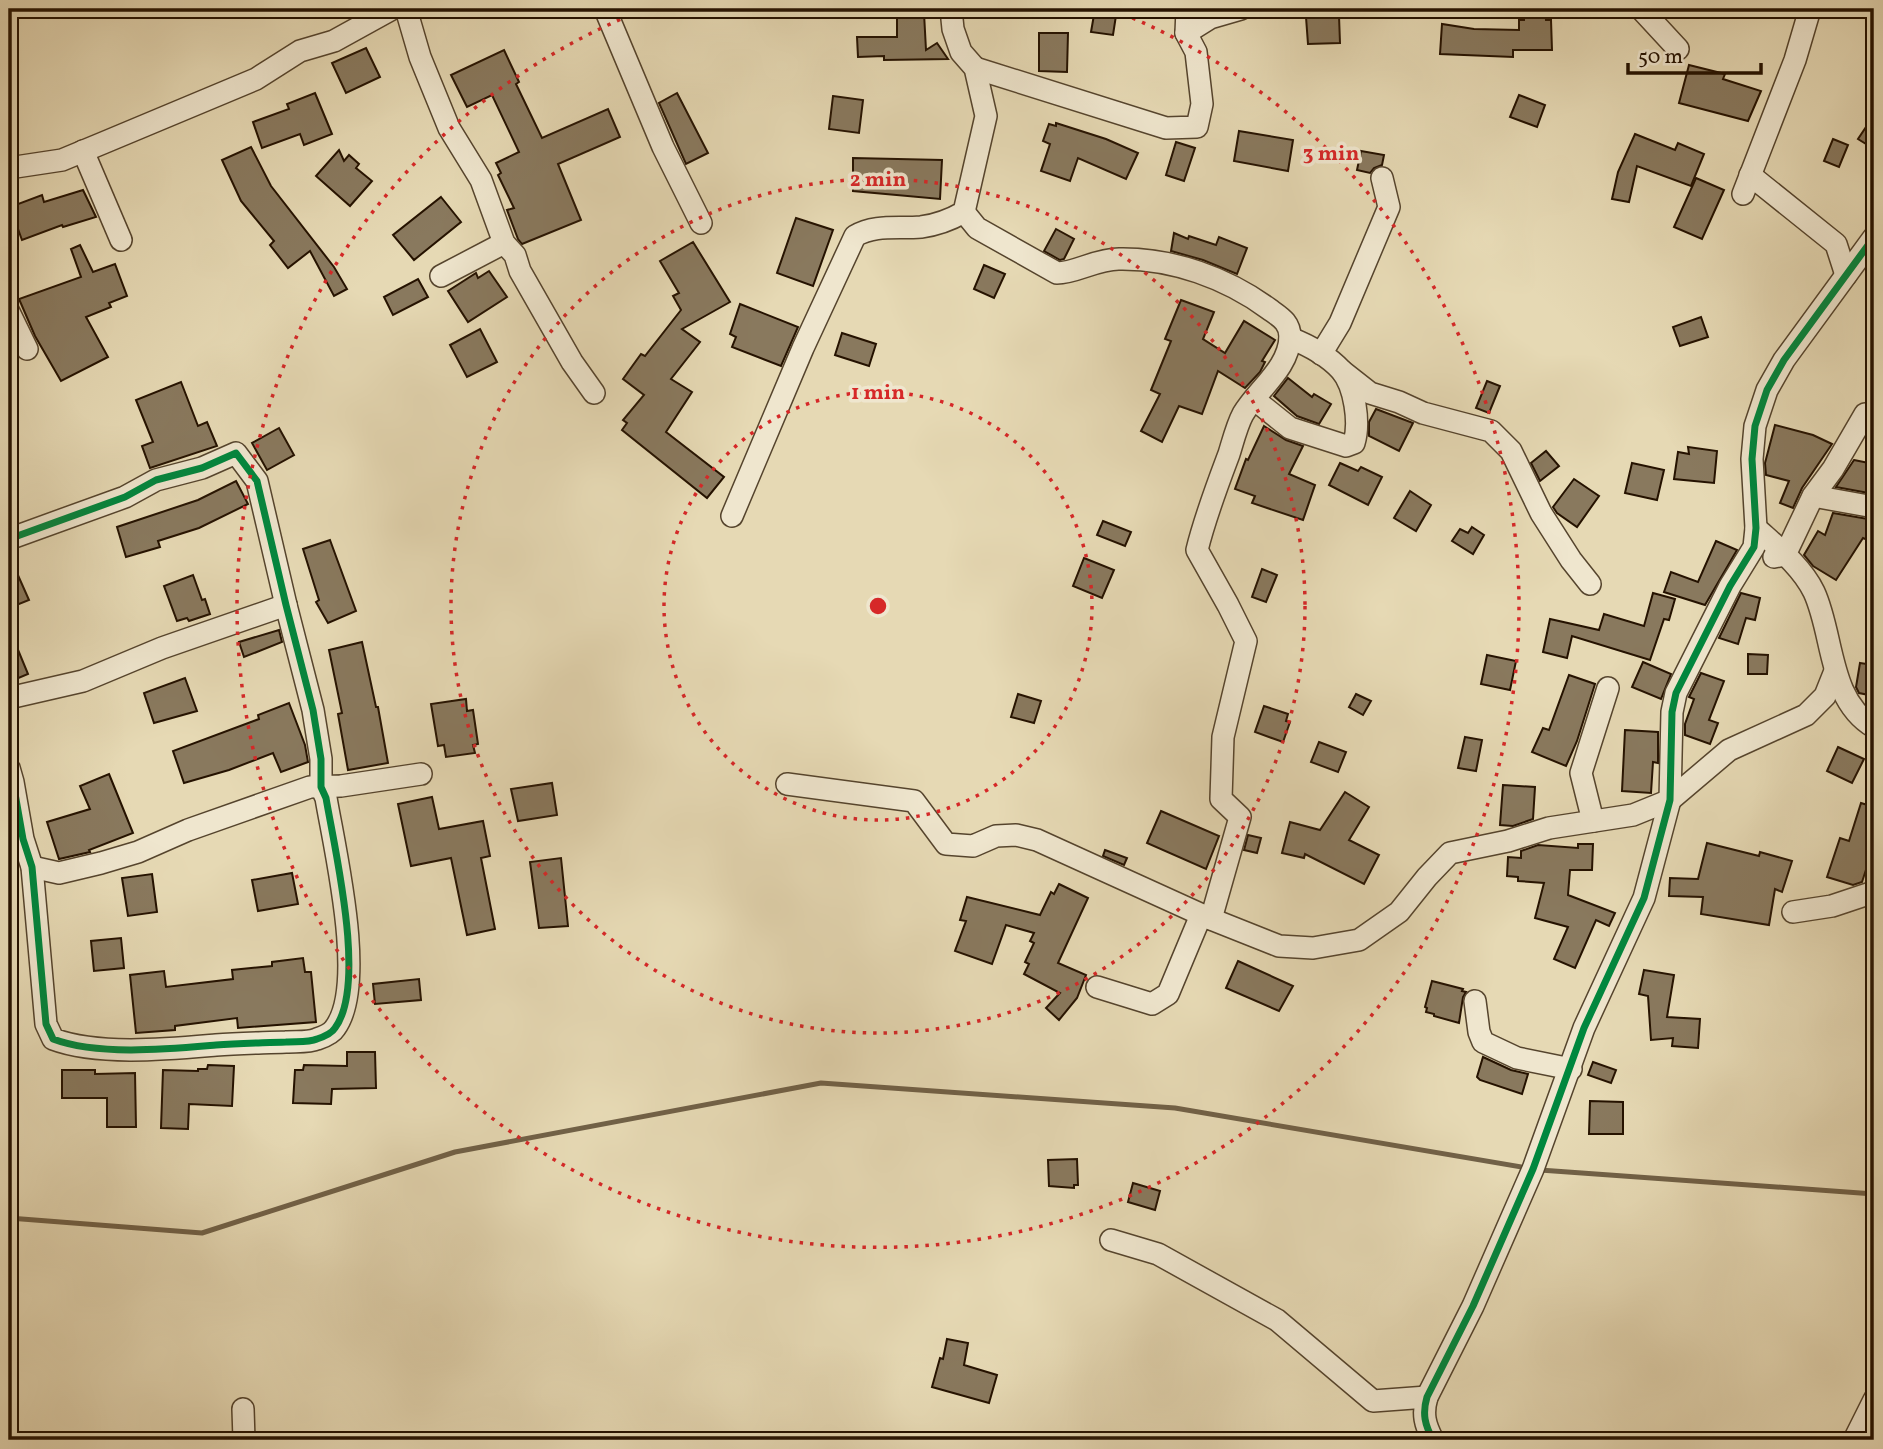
<svg xmlns="http://www.w3.org/2000/svg" width="1883" height="1449" font-family="Vollkorn,serif">
<style>
.lines{fill:none;stroke-linecap:round;stroke-linejoin:round}
.stream{stroke:#716147;stroke-width:5}
.building{fill:#89795e;stroke:#251200;stroke-width:2}
.minor-casing{stroke:#55442d;stroke-width:24}
.minor{stroke:#efe6ce;stroke-width:21}
.cycleway-casing{stroke:#efe6ce;stroke-width:11}
.cycleway{stroke:#00873e;stroke-width:7}
.ring{fill:none;stroke:#d62828;stroke-width:3.5;stroke-dasharray:3.5 7}
.centre{fill:#d62828;stroke:#efe6ce;stroke-width:3.5}
.ring-label{font-size:21px;text-anchor:middle;font-weight:bold;fill:#d62828;stroke:#efe6ce;stroke-width:7;stroke-linejoin:round;paint-order:stroke}
</style>
<rect width="100%" height="100%" fill="#e6d9b4"/>
<filter id="stains"><feTurbulence type="fractalNoise" baseFrequency=".00286" numOctaves="4"/><feColorMatrix values="0 0 0 0 .2 0 0 0 0 .09 0 0 0 0 .02 0 0 0 .5 -.17"/></filter>
<radialGradient id="worn" r=".72"><stop offset=".6" stop-color="#630" stop-opacity="0"/><stop offset="1" stop-color="#630" stop-opacity=".3"/></radialGradient>
<g class="lines">
<g class="stream">
<polyline points="1540,1170 1874,1194"/>
<polyline points="9,1218 202,1233 455,1152 821,1083 1175,1108 1527,1168"/>
</g>
</g>
<g class="building">
<polygon points="1095,9 1117,9 1113,35 1091,32"/>
<polygon points="1524,9 1545,9 1546,20 1551,20 1552,50 1513,50 1513,57 1440,54 1442,24 1474,29 1519,30 1519,20 1524,20"/>
<polygon points="897,13 924,13 926,50 937,43 948,59 884,60 884,56 858,57 857,37 897,37"/>
<polygon points="1339,16 1340,43 1308,44 1306,17"/>
<polygon points="1039,33 1068,33 1067,72 1039,71"/>
<polygon points="366,48 380,77 346,93 332,63"/>
<polygon points="504,50 519,82 516,84 542,138 608,109 620,137 558,164 581,220 522,244 518,239 507,210 514,208 498,175 501,173 496,163 519,152 492,95 467,107 451,75"/>
<polygon points="1689,65 1725,74 1723,79 1761,91 1748,121 1679,103"/>
<polygon points="315,93 332,134 304,145 300,134 262,148 253,122 289,109 287,104"/>
<polygon points="677,93 708,153 686,164 659,103"/>
<polygon points="1519,95 1545,105 1537,127 1510,117"/>
<polygon points="833,96 863,100 859,133 829,129"/>
<polygon points="1874,115 1874,149 1858,139"/>
<polygon points="1056,123 1106,139 1138,153 1126,179 1078,158 1070,181 1041,171 1050,144 1043,141 1049,124 1056,126"/>
<polygon points="1239,131 1293,140 1288,171 1234,161"/>
<polygon points="1635,134 1675,150 1678,143 1704,154 1691,186 1637,166 1629,202 1612,199 1618,172"/>
<polygon points="1833,139 1848,145 1839,167 1824,161"/>
<polygon points="1176,142 1195,148 1184,181 1166,175"/>
<polygon points="251,147 271,186 334,267 347,289 334,296 310,251 288,268 270,245 274,241 241,201 222,160"/>
<polygon points="339,150 344,161 349,155 359,164 356,168 372,181 350,206 316,176"/>
<polygon points="1361,151 1384,155 1382,165 1374,168 1370,173 1357,170"/>
<polygon points="853,158 942,160 940,199 853,191"/>
<polygon points="1696,178 1724,190 1702,239 1674,227"/>
<polygon points="83,190 96,217 63,227 62,225 22,240 10,207 42,195 44,202"/>
<polygon points="441,197 461,222 414,260 393,235"/>
<polygon points="796,218 833,230 813,286 777,273"/>
<polygon points="1056,229 1074,239 1064,259 1060,260 1044,251"/>
<polygon points="1174,233 1188,239 1189,236 1216,245 1219,237 1247,248 1237,274 1203,260 1171,251"/>
<polygon points="693,242 730,302 682,329 700,342 671,379 692,392 666,432 724,477 707,498 622,430 627,423 623,420 644,395 623,379 641,354 645,356 681,310 673,296 679,293 660,261"/>
<polygon points="80,245 93,272 115,264 127,296 109,303 111,307 86,317 108,357 61,381 35,336 19,299 81,277 71,249"/>
<polygon points="984,265 1005,274 994,298 974,289"/>
<polygon points="489,271 507,297 468,322 448,291 476,273 478,278"/>
<polygon points="418,279 428,297 393,315 384,297"/>
<polygon points="1181,300 1214,312 1203,339 1225,353 1244,321 1275,340 1262,361 1265,362 1260,372 1245,388 1218,371 1202,414 1179,406 1162,442 1141,431 1160,394 1151,390 1171,341 1165,339"/>
<polygon points="740,304 798,327 781,366 732,347 736,337 730,334"/>
<polygon points="1701,317 1708,337 1680,346 1673,327"/>
<polygon points="480,329 497,362 467,377 450,345"/>
<polygon points="842,333 876,344 869,366 835,355"/>
<polygon points="1288,378 1312,397 1314,394 1331,404 1319,424 1297,416 1274,396"/>
<polygon points="1487,381 1500,386 1489,413 1476,408"/>
<polygon points="181,382 198,426 207,422 217,446 150,468 142,446 153,442 136,400"/>
<polygon points="1376,409 1413,423 1399,451 1369,436 1369,422"/>
<polygon points="1775,425 1813,435 1832,444 1802,488 1793,508 1780,503 1789,481 1766,475 1765,463"/>
<polygon points="1264,426 1286,440 1303,446 1289,474 1315,485 1303,520 1252,503 1255,496 1235,489 1246,459 1248,460"/>
<polygon points="279,428 294,455 267,470 252,443"/>
<polygon points="1688,447 1717,451 1714,483 1674,479 1678,452 1689,454"/>
<polygon points="1546,451 1559,466 1540,481 1531,463"/>
<polygon points="1854,460 1874,464 1874,494 1836,487"/>
<polygon points="1340,463 1358,471 1361,467 1382,477 1368,505 1329,485"/>
<polygon points="1632,463 1664,470 1657,500 1625,493"/>
<polygon points="1574,479 1599,496 1577,527 1557,513 1553,507"/>
<polygon points="236,481 248,504 199,528 158,541 160,547 126,557 117,527 198,500"/>
<polygon points="1410,491 1431,505 1416,531 1394,518"/>
<polygon points="1833,513 1874,520 1874,531 1870,541 1863,538 1836,580 1813,566 1804,555 1818,531 1825,535"/>
<polygon points="1103,521 1131,532 1125,546 1097,535"/>
<polygon points="1472,527 1484,535 1473,554 1452,541 1460,529 1468,533"/>
<polygon points="330,540 356,611 328,623 316,602 319,600 303,549"/>
<polygon points="1716,541 1737,550 1705,605 1664,592 1671,572 1698,582"/>
<polygon points="9,555 29,600 9,608"/>
<polygon points="1084,558 1114,570 1102,598 1073,586"/>
<polygon points="1262,569 1277,575 1266,602 1252,597"/>
<polygon points="193,575 202,600 205,599 210,614 189,621 187,618 177,621 164,586"/>
<polygon points="1653,593 1675,599 1669,620 1664,619 1650,660 1572,636 1567,658 1543,652 1550,619 1599,630 1604,614 1644,626"/>
<polygon points="1741,593 1760,598 1755,620 1746,618 1738,644 1719,638"/>
<polygon points="9,628 28,674 9,682"/>
<polygon points="279,630 282,642 244,657 239,642"/>
<polygon points="362,642 376,707 378,707 388,763 348,770 338,714 342,713 329,650"/>
<polygon points="1748,654 1768,655 1767,674 1748,674"/>
<polygon points="1487,655 1516,661 1510,690 1481,684"/>
<polygon points="1643,662 1671,674 1661,699 1632,687"/>
<polygon points="1860,663 1874,665 1874,696 1859,693 1856,687"/>
<polygon points="1701,673 1724,681 1709,720 1718,723 1710,744 1685,735 1685,724 1694,699 1689,697"/>
<polygon points="1569,675 1595,684 1577,741 1566,766 1532,752 1543,728 1549,730"/>
<polygon points="185,678 197,711 154,723 144,693"/>
<polygon points="1018,694 1041,701 1034,723 1011,717"/>
<polygon points="1356,694 1371,701 1363,715 1349,707"/>
<polygon points="466,699 467,711 473,710 478,744 473,745 475,753 446,757 444,745 438,746 431,704"/>
<polygon points="289,703 305,745 308,762 281,772 273,753 229,770 184,783 173,751 259,719 258,715"/>
<polygon points="1264,706 1288,714 1286,721 1290,722 1283,742 1255,732"/>
<polygon points="1625,730 1658,732 1658,763 1653,762 1651,793 1622,791"/>
<polygon points="1465,737 1482,740 1476,771 1458,768"/>
<polygon points="1319,742 1346,752 1338,772 1311,762"/>
<polygon points="1838,747 1864,759 1852,783 1827,771"/>
<polygon points="109,774 133,833 89,850 90,852 59,859 47,822 90,809 80,786"/>
<polygon points="552,783 557,815 518,821 511,789"/>
<polygon points="1503,785 1535,787 1533,819 1513,826 1500,825"/>
<polygon points="1345,792 1369,807 1349,840 1379,855 1364,884 1305,854 1304,858 1282,853 1290,822 1320,830"/>
<polygon points="432,797 439,829 483,821 490,856 481,858 495,929 467,935 451,858 411,866 398,804"/>
<polygon points="1861,803 1874,807 1874,845 1862,882 1853,885 1827,877 1840,838 1849,841"/>
<polygon points="1161,811 1219,836 1206,869 1147,843"/>
<polygon points="1248,835 1261,838 1257,853 1244,850"/>
<polygon points="1707,843 1759,856 1760,852 1792,861 1782,892 1775,889 1769,925 1701,914 1703,897 1669,896 1670,878 1698,879"/>
<polygon points="1578,844 1593,844 1592,870 1570,870 1568,895 1615,913 1609,926 1596,920 1575,968 1554,959 1568,927 1535,918 1544,883 1518,881 1518,877 1507,876 1508,857 1521,858 1521,851 1538,845 1578,848"/>
<polygon points="1105,850 1127,858 1124,865 1103,856"/>
<polygon points="561,858 568,926 539,928 530,862"/>
<polygon points="292,873 298,904 258,911 252,880"/>
<polygon points="152,874 157,912 128,916 122,878"/>
<polygon points="1059,884 1088,898 1058,963 1086,975 1077,998 1059,1020 1046,1008 1060,993 1024,974 1029,964 1025,962 1034,943 1030,941 1034,933 1006,925 992,964 955,951 966,921 960,920 967,897 1040,915 1051,892 1054,894"/>
<polygon points="121,938 124,968 94,971 91,941"/>
<polygon points="303,958 305,972 311,972 316,1022 238,1028 237,1018 175,1026 175,1030 136,1033 130,975 164,971 166,987 233,979 232,970 272,966 272,962"/>
<polygon points="1238,961 1293,986 1279,1011 1226,988"/>
<polygon points="1644,970 1674,975 1667,1017 1700,1019 1698,1048 1672,1046 1673,1038 1651,1040 1648,996 1639,994"/>
<polygon points="419,979 421,1000 375,1004 373,984"/>
<polygon points="1432,981 1463,989 1462,991 1466,992 1463,997 1459,1023 1434,1016 1434,1014 1426,1012 1427,1008 1425,1007"/>
<polygon points="347,1052 375,1052 376,1088 332,1089 331,1104 293,1103 295,1070 303,1070 304,1065 347,1066"/>
<polygon points="1483,1057 1511,1070 1528,1074 1522,1094 1480,1080 1477,1077"/>
<polygon points="1593,1062 1616,1070 1611,1083 1588,1075"/>
<polygon points="208,1065 234,1066 232,1106 189,1104 188,1129 161,1128 163,1070 198,1071 198,1069 207,1069"/>
<polygon points="62,1070 95,1070 95,1074 135,1073 136,1127 107,1127 107,1098 62,1098"/>
<polygon points="1590,1101 1623,1102 1623,1134 1589,1134"/>
<polygon points="1077,1159 1078,1185 1074,1185 1074,1188 1049,1186 1048,1160"/>
<polygon points="1133,1183 1160,1191 1155,1210 1128,1202"/>
<polygon points="947,1339 968,1343 964,1365 997,1375 989,1403 932,1387 940,1358 943,1359"/>
</g>
<g class="lines">
<g class="minor-casing">
<g id="minor">
<polyline points="406,9 420,57 449,128 481,180 504,243 515,255 520,271 572,362 594,393"/>
<polyline points="605,9 663,147 701,223"/>
<polyline points="1641,9 1678,49"/>
<polyline points="1186,33 1210,18 1241,9"/>
<polyline points="975,68 1166,128 1197,127 1202,104 1196,52 1186,33 1187,9"/>
<polyline points="83,151 121,240"/>
<polyline points="9,168 62,160 103,143 256,79 300,51 334,41 392,9"/>
<polyline points="1750,175 1836,244 1846,275"/>
<polyline points="1743,194 1795,60 1810,9"/>
<path d="M964,212L977,228L1057,273C1076,273 1096,259 1119,259C1172,258 1227,278 1269,309C1280,317 1290,322 1290,337C1289,368 1258,389 1243,414C1237,425 1233,441 1229,454C1217,486 1205,517 1197,550L1228,605L1246,641L1223,737L1221,799L1240,817L1211,919"/>
<polyline points="441,276 504,243"/>
<polyline points="9,312 27,349"/>
<polyline points="1321,354 1340,323 1389,207 1382,178"/>
<polyline points="1342,371 1370,393 1399,402 1423,413 1491,431 1511,451 1541,513 1571,560 1590,584"/>
<path d="M1255,400L1290,428L1346,446L1354,443C1360,423 1355,386 1341,370C1327,355 1308,345 1290,338"/>
<polyline points="1813,496 1874,507"/>
<path d="M732,516L803,348L855,236C875,224 898,229 921,227C937,225 950,220 964,212L986,116L975,68L961,52L953,29L951,9"/>
<path d="M1756,528C1777,547 1802,567 1814,592C1834,635 1828,700 1874,727"/>
<path d="M9,539L125,497L156,480L202,468L236,453L257,481L286,605L313,710L321,759V787L326,798C335,851 367,985 335,1028C332,1033 323,1037 317,1039C308,1043 295,1041 286,1042C262,1043 239,1043 216,1045C169,1049 98,1056 53,1039L46,1024L32,867L23,839L13,782L9,768"/>
<polyline points="1774,557 1785,555 1813,496 1833,469 1865,414 1874,417"/>
<polyline points="9,698 83,681 162,648 286,605"/>
<polyline points="787,784 914,801 946,844 973,846 996,836 1016,835 1037,840 1211,919 1279,946 1313,948 1359,940 1399,912 1427,877 1450,853 1508,841 1549,828 1633,815 1670,800 1729,750 1806,715 1825,696 1835,671"/>
<polyline points="1593,821 1581,773 1608,688"/>
<polyline points="32,867 59,873 101,863 138,852 188,830 310,787 341,786 421,774"/>
<polyline points="1793,912 1832,906 1874,892"/>
<polyline points="1097,987 1152,1004 1168,994 1201,915"/>
<polyline points="1475,1001 1479,1032 1483,1042 1517,1058 1571,1069"/>
<polyline points="1111,1240 1158,1254 1277,1320 1373,1401 1427,1397"/>
<polyline points="243,1409 244,1440"/>
<path d="M1433,1440C1425,1425 1422,1414 1427,1397L1473,1306L1533,1169L1584,1028L1644,898L1670,800L1672,712L1676,693L1730,586L1754,547L1756,528L1752,459L1755,426L1767,390L1784,360L1874,237"/>
<polyline points="1854,1440 1874,1400"/>
</g>
</g>
<use href="#minor" class="minor"/>
<g class="cycleway-casing">
<g id="cycleway">
<path d="M9,539L125,497L156,480L202,468L236,453L257,481L286,605L313,710L321,759V787L326,798C335,851 367,985 335,1028C332,1033 323,1037 317,1039C308,1043 295,1041 286,1042C262,1043 239,1043 216,1045C169,1049 98,1056 53,1039L46,1024L32,867L23,839L13,782L9,768"/>
<path d="M1433,1440C1425,1425 1422,1414 1427,1397L1473,1306L1533,1169L1584,1028L1644,898L1670,800L1672,712L1676,693L1730,586L1754,547L1756,528L1752,459L1755,426L1767,390L1784,360L1874,237"/>
</g>
</g>
<use href="#cycleway" class="cycleway"/>
</g>
<g class="ring">
<circle cx="878" cy="606" r="214"/>
<circle cx="878" cy="606" r="427"/>
<path d="M1113 10A641 641 0 1 1 643 10"/>
</g>
<circle cx="878" cy="606" r="10" class="centre"/>
<g class="ring-label">
<text x="1331" y="160">3 min</text>
<text x="878" y="186">2 min</text>
<text x="878" y="399">1 min</text>
</g>
<rect width="1883" height="1449" fill="none" stroke="#e6d9b4" stroke-width="35"/>
<rect x="10" y="10" width="1862" height="1428" fill="none" stroke="#251200" stroke-width="3.5"/>
<rect x="18" y="18" width="1848" height="1414" fill="none" stroke="#251200" stroke-width="2"/>
<path d="M1628 63v10h133v-10" fill="none" stroke="#251200" stroke-width="3.5"/>
<text x="1638" y="63" font-size="21" fill="#251200" stroke="#efe6ce" stroke-width="5" paint-order="stroke">50 m</text>
<rect width="100%" height="100%" filter="url(#stains)"/>
<rect width="100%" height="100%" fill="url(#worn)"/>
</svg>
